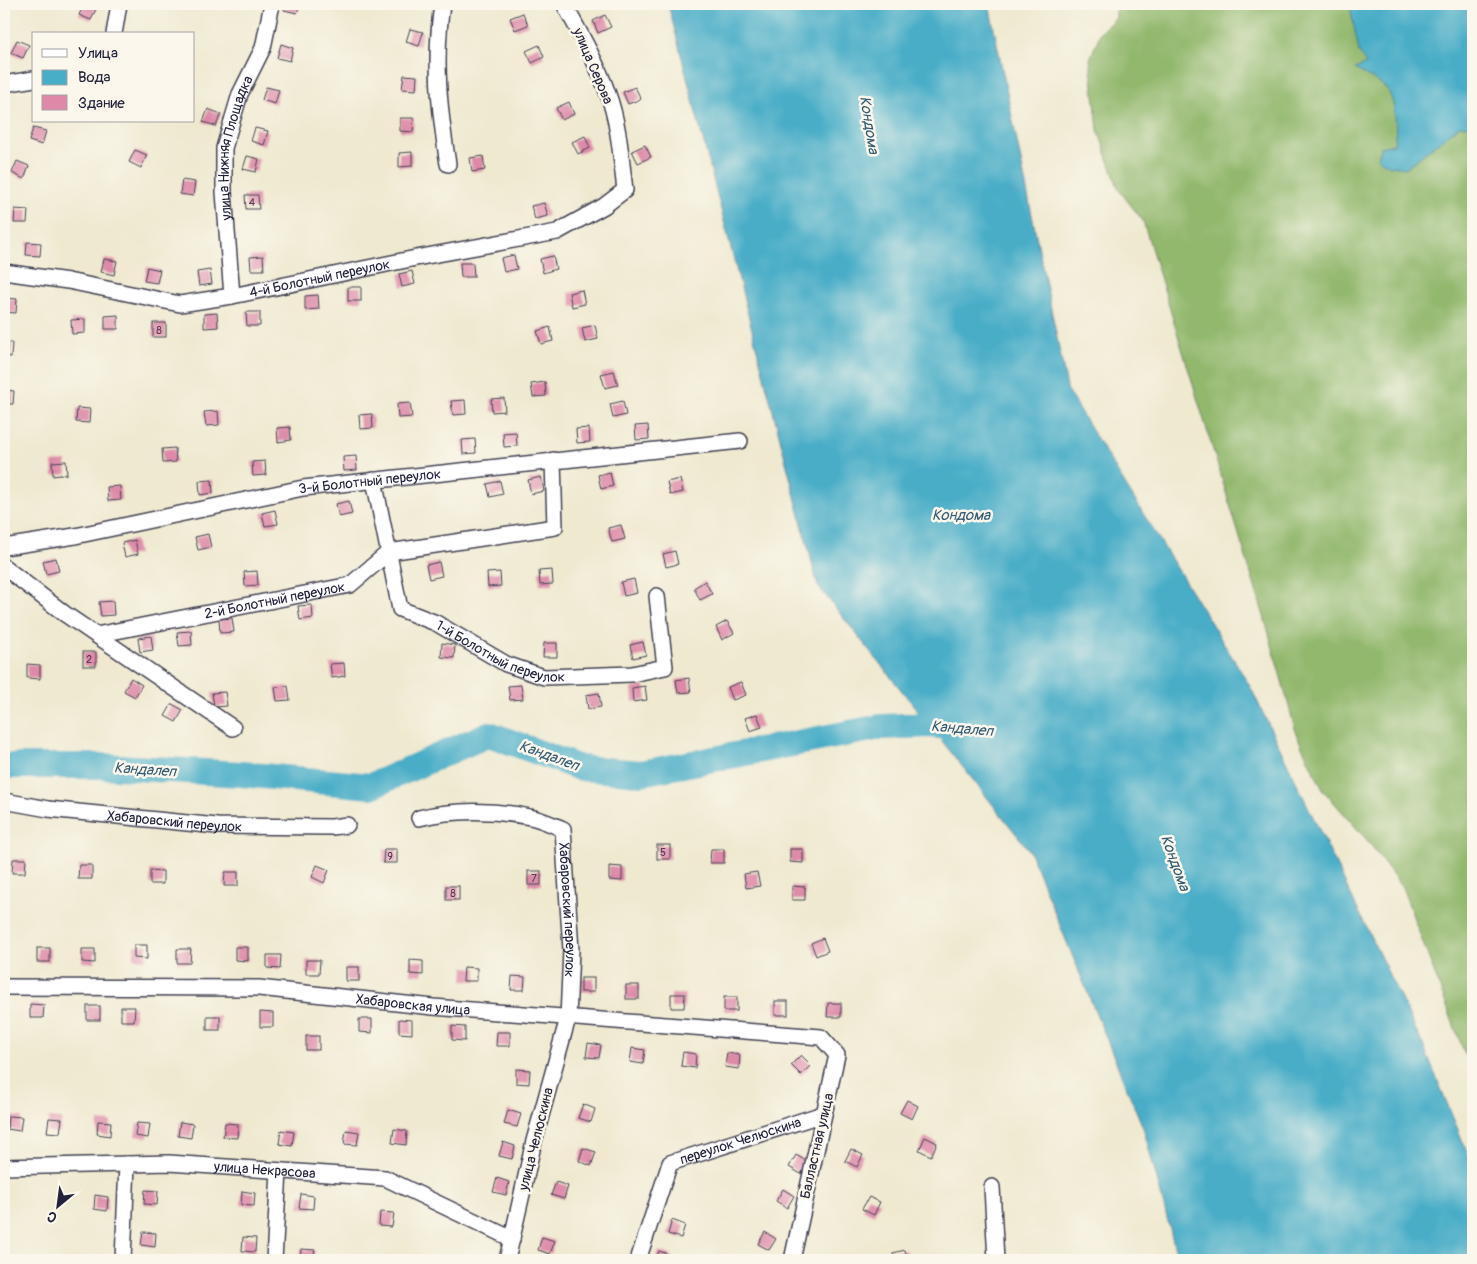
<svg xmlns="http://www.w3.org/2000/svg" width="1477" height="1264" font-family="Pangolin,sans-serif">
<style>
.forest{fill:#92b86d;stroke:#5a6d54}
.water{fill:#48adc7;stroke:#356881}
.lines{fill:none;stroke-linecap:round;stroke-linejoin:round}
.river{stroke:#48adc7;stroke-width:26}
.building{fill:#dd89a7}
.street-casing{stroke:#414051;stroke-width:18}
.street{stroke:#fff;stroke-width:15}
.labels{text-anchor:middle;dominant-baseline:central;stroke-width:5;stroke-linejoin:round;paint-order:stroke}
.number-label{font-size:11px;fill:#513c56}
.street-label{font-size:14px;fill:#22223b;stroke:#fbf7ec}
.water-label{font-size:15px;font-style:italic;fill:#315a73;stroke:#fbf7ec}
</style>
<rect width="100%" height="100%" fill="#fbf7ec"/>
<filter id="ink" filterUnits="userSpaceOnUse"><feTurbulence type="fractalNoise" baseFrequency=".02" numOctaves="2"/><feDisplacementMap in="SourceGraphic" scale="10" xChannelSelector="R" yChannelSelector="G"/><feConvolveMatrix kernelMatrix="1 2 1 2 8 2 1 2 1" color-interpolation-filters="sRGB"/></filter>
<filter id="wash" filterUnits="userSpaceOnUse"><feTurbulence type="fractalNoise" baseFrequency=".0096" numOctaves="4" result="noise"/><feDisplacementMap in="SourceGraphic" scale="20" xChannelSelector="R" yChannelSelector="G"/><feGaussianBlur stdDeviation="1.12" result="paint"/><feColorMatrix in="noise" values="0 0 0 0 0 0 0 0 0 0 0 0 0 0 0 0 0 1.4 0 .05"/><feComposite in="paint" operator="in"/></filter>
<g filter="url(#wash)">
<rect width="100%" height="100%" fill="#efe9d0"/>
<polygon class="forest" points="1115,4 1473,4 1473,1076 1402,887 1368,841 1323,790 1297,736 1266,623 1143,221 1119,190 1098,130 1090,59 1101,31 1116,18"/>
<g class="water">
<polygon points="668,4 989,4 1068,392 1250,686 1423,1045 1473,1166 1473,1260 1178,1260 1144,1130 1029,850 818,586"/>
<path d="M1352,4H1473V126L1460,125L1406,168L1390,166L1378,159L1380,147L1394,144C1397,128 1396,105 1388,91C1382,82 1364,75 1355,69L1366,64L1359,52L1350,6Z"/>
</g>
<g class="lines">
<polyline class="river" points="4,766 100,766 241,774 371,786 489,734 580,768 641,773 881,727 930,725 965,729"/>
</g>
<g id="blocks">
<g class="building">
<polygon points="84,4 97,7 91,20 79,15"/>
<polygon points="286,4 300,4 297,13 284,10"/>
<polygon points="523,13 528,25 515,30 510,18"/>
<polygon points="605,15 611,27 598,33 593,21"/>
<polygon points="410,29 423,32 419,46 406,42"/>
<polygon points="17,40 29,45 23,58 11,53"/>
<polygon points="281,44 293,48 290,61 277,58"/>
<polygon points="539,45 544,57 532,63 526,51"/>
<polygon points="404,75 417,76 416,90 402,89"/>
<polygon points="266,87 279,90 275,104 262,100"/>
<polygon points="635,87 641,99 628,104 623,92"/>
<polygon points="569,102 574,114 562,120 556,108"/>
<polygon points="208,109 221,114 216,126 203,122"/>
<polygon points="400,118 414,118 413,132 400,131"/>
<polygon points="33,128 46,131 42,145 29,141"/>
<polygon points="255,128 268,131 264,145 251,141"/>
<polygon points="585,136 590,148 578,154 572,142"/>
<polygon points="645,145 651,157 638,163 632,151"/>
<polygon points="135,150 147,155 141,168 129,162"/>
<polygon points="412,152 412,166 399,167 399,153"/>
<polygon points="247,156 259,159 256,172 243,169"/>
<polygon points="483,156 485,170 472,172 470,158"/>
<polygon points="17,161 29,166 24,179 12,173"/>
<polygon points="182,180 195,182 193,196 180,194"/>
<polygon points="245,195 258,195 259,209 246,209"/>
<polygon points="544,203 548,216 535,219 531,206"/>
<polygon points="15,209 28,210 27,223 14,223"/>
<polygon points="27,242 41,243 40,256 26,255"/>
<polygon points="514,255 517,269 504,272 501,258"/>
<polygon points="263,256 264,270 251,270 250,257"/>
<polygon points="553,256 556,269 543,273 540,259"/>
<polygon points="104,259 117,261 114,275 101,272"/>
<polygon points="460,263 473,263 474,277 461,277"/>
<polygon points="147,267 160,270 157,283 144,281"/>
<polygon points="210,270 212,284 199,286 197,272"/>
<polygon points="412,271 415,284 402,287 399,274"/>
<rect x="348" y="287" width="13" height="14"/>
<polygon points="582,290 585,304 572,307 569,293"/>
<polygon points="318,295 319,309 305,310 305,296"/>
<polygon points="4,298 17,299 16,313 4,312"/>
<polygon points="246,312 260,312 260,326 247,326"/>
<polygon points="217,313 218,327 204,328 204,314"/>
<polygon points="118,315 118,329 105,329 105,316"/>
<polygon points="85,319 85,333 72,334 71,320"/>
<rect x="153" y="323" width="13" height="14"/>
<polygon points="595,325 598,339 585,342 582,328"/>
<polygon points="550,327 553,341 541,344 537,331"/>
<polygon points="4,342 12,343 11,357 4,356"/>
<polygon points="614,371 618,385 605,388 601,374"/>
<polygon points="545,382 546,396 533,397 531,384"/>
<polygon points="4,390 14,391 13,404 4,404"/>
<polygon points="504,398 505,411 492,412 491,399"/>
<polygon points="465,400 466,414 453,415 451,401"/>
<polygon points="623,401 626,415 613,418 610,404"/>
<polygon points="410,403 412,417 398,418 397,404"/>
<polygon points="77,408 90,409 89,423 76,422"/>
<polygon points="218,411 219,425 206,426 204,412"/>
<polygon points="372,414 373,428 360,429 359,415"/>
<polygon points="648,425 649,439 636,440 635,426"/>
<polygon points="290,427 291,440 278,442 277,428"/>
<polygon points="589,428 590,442 577,443 576,429"/>
<polygon points="516,432 517,446 504,447 503,433"/>
<polygon points="475,439 476,453 463,454 462,440"/>
<polygon points="175,448 176,462 163,463 162,449"/>
<polygon points="356,456 357,470 344,471 343,457"/>
<polygon points="66,461 67,474 53,476 52,462"/>
<polygon points="265,461 266,475 253,476 252,462"/>
<polygon points="610,472 613,486 601,489 598,475"/>
<polygon points="541,477 544,491 531,494 528,480"/>
<polygon points="680,479 683,492 670,495 667,482"/>
<polygon points="212,480 213,493 200,495 199,481"/>
<polygon points="500,481 503,494 490,497 487,484"/>
<polygon points="120,486 121,500 108,501 107,487"/>
<polygon points="349,501 352,514 339,517 336,504"/>
<polygon points="275,510 278,524 265,526 262,513"/>
<polygon points="621,525 625,539 612,542 608,528"/>
<polygon points="208,534 211,547 198,550 195,537"/>
<polygon points="135,540 138,554 125,557 122,543"/>
<polygon points="675,551 678,564 666,567 663,554"/>
<polygon points="56,558 59,571 46,574 43,561"/>
<polygon points="439,562 442,576 429,579 426,565"/>
<polygon points="552,570 553,584 540,585 539,571"/>
<polygon points="257,571 258,585 245,586 244,572"/>
<polygon points="500,572 501,586 488,587 487,573"/>
<polygon points="634,579 637,593 624,596 621,582"/>
<polygon points="705,581 712,594 700,600 694,588"/>
<polygon points="113,601 114,615 101,616 99,602"/>
<polygon points="312,605 313,618 300,620 298,606"/>
<polygon points="232,618 234,632 220,633 219,619"/>
<polygon points="727,621 734,633 722,640 716,627"/>
<polygon points="191,631 192,645 179,646 177,632"/>
<polygon points="151,636 153,650 140,652 138,638"/>
<polygon points="643,642 646,655 633,658 630,645"/>
<polygon points="442,643 455,645 454,658 441,657"/>
<polygon points="544,643 557,643 557,657 543,657"/>
<rect x="83" y="652" width="13" height="14"/>
<polygon points="344,663 345,676 332,678 330,664"/>
<polygon points="27,664 40,665 40,679 27,678"/>
<polygon points="131,678 142,685 135,697 124,691"/>
<polygon points="689,678 691,692 678,693 676,680"/>
<polygon points="741,682 746,695 733,700 728,687"/>
<polygon points="521,685 523,699 510,700 508,686"/>
<polygon points="288,686 290,700 277,701 275,687"/>
<polygon points="645,686 647,700 633,702 632,688"/>
<polygon points="225,692 227,706 214,707 212,693"/>
<polygon points="599,693 601,707 588,709 586,695"/>
<polygon points="172,704 183,710 176,722 165,716"/>
<polygon points="757,714 762,727 750,731 745,718"/>
<rect x="657" y="845" width="13" height="14"/>
<polygon points="384,849 397,849 397,863 383,863"/>
<polygon points="711,849 724,849 724,863 710,863"/>
<polygon points="790,849 803,849 803,863 790,862"/>
<polygon points="13,859 26,859 25,873 12,873"/>
<polygon points="79,865 92,865 92,879 78,879"/>
<polygon points="317,865 329,870 324,883 312,877"/>
<polygon points="609,866 622,867 622,881 609,880"/>
<polygon points="150,870 163,871 163,884 150,884"/>
<rect x="528" y="871" width="13" height="14"/>
<polygon points="225,872 238,872 238,886 224,886"/>
<polygon points="757,872 760,886 746,888 744,874"/>
<rect x="446" y="886" width="13" height="14"/>
<polygon points="792,886 805,887 805,900 792,900"/>
<polygon points="823,938 828,951 816,956 811,943"/>
<polygon points="134,945 147,945 147,959 134,958"/>
<polygon points="235,947 248,947 248,961 235,960"/>
<rect x="37" y="948" width="13" height="14"/>
<polygon points="82,949 95,949 95,963 82,962"/>
<polygon points="177,949 191,949 190,963 177,963"/>
<polygon points="267,955 281,955 280,969 267,968"/>
<polygon points="306,960 320,960 319,974 306,974"/>
<polygon points="410,960 423,961 423,975 410,974"/>
<rect x="346" y="967" width="13" height="14"/>
<polygon points="464,967 477,968 477,981 463,981"/>
<polygon points="512,976 525,977 524,990 511,990"/>
<rect x="581" y="978" width="13" height="14"/>
<rect x="626" y="985" width="13" height="14"/>
<polygon points="671,994 685,994 684,1008 671,1008"/>
<rect x="724" y="997" width="13" height="14"/>
<rect x="775" y="1001" width="13" height="14"/>
<polygon points="828,1003 841,1003 841,1017 827,1017"/>
<polygon points="30,1004 44,1005 43,1018 30,1018"/>
<rect x="87" y="1006" width="13" height="14"/>
<polygon points="121,1007 135,1007 134,1021 121,1021"/>
<polygon points="260,1012 273,1013 273,1027 260,1027"/>
<rect x="207" y="1016" width="13" height="14"/>
<polygon points="359,1019 372,1019 372,1033 359,1032"/>
<polygon points="399,1019 412,1020 412,1034 399,1033"/>
<polygon points="452,1026 465,1027 465,1041 452,1040"/>
<polygon points="497,1032 510,1032 510,1046 496,1046"/>
<rect x="306" y="1036" width="13" height="14"/>
<polygon points="588,1043 601,1045 599,1058 586,1057"/>
<polygon points="632,1048 645,1050 643,1064 630,1062"/>
<polygon points="683,1052 696,1054 695,1068 681,1066"/>
<polygon points="727,1053 740,1055 739,1069 725,1067"/>
<polygon points="801,1055 811,1065 801,1075 791,1065"/>
<polygon points="516,1069 530,1070 529,1084 516,1083"/>
<polygon points="907,1100 918,1106 912,1119 900,1113"/>
<polygon points="583,1104 595,1109 591,1122 578,1118"/>
<polygon points="508,1110 521,1114 517,1127 504,1124"/>
<polygon points="8,1116 22,1117 20,1131 7,1129"/>
<polygon points="49,1118 62,1119 60,1133 47,1132"/>
<polygon points="98,1121 111,1122 110,1136 97,1134"/>
<polygon points="180,1122 193,1124 191,1138 178,1136"/>
<polygon points="137,1123 150,1124 148,1138 135,1136"/>
<polygon points="225,1123 238,1124 237,1138 223,1137"/>
<polygon points="394,1129 407,1131 406,1145 392,1143"/>
<polygon points="281,1130 294,1132 292,1146 279,1144"/>
<polygon points="346,1130 359,1132 357,1145 344,1144"/>
<polygon points="925,1137 937,1143 931,1156 919,1150"/>
<polygon points="503,1142 515,1146 512,1159 499,1156"/>
<polygon points="583,1148 596,1152 591,1166 579,1161"/>
<polygon points="851,1149 863,1155 857,1167 845,1161"/>
<polygon points="796,1155 808,1162 801,1174 789,1167"/>
<polygon points="497,1178 509,1182 506,1195 493,1192"/>
<polygon points="556,1182 568,1186 564,1199 551,1195"/>
<polygon points="783,1189 794,1196 787,1208 776,1201"/>
<polygon points="145,1190 158,1191 157,1205 144,1204"/>
<polygon points="242,1191 255,1193 254,1206 241,1205"/>
<polygon points="301,1194 314,1196 313,1209 299,1208"/>
<polygon points="95,1195 108,1197 107,1211 94,1209"/>
<polygon points="869,1197 880,1202 874,1215 862,1209"/>
<polygon points="380,1212 394,1213 392,1227 379,1226"/>
<polygon points="672,1220 685,1225 681,1238 668,1234"/>
<polygon points="143,1232 156,1233 155,1247 141,1245"/>
<polygon points="765,1232 776,1239 769,1250 758,1244"/>
<polygon points="243,1237 256,1238 255,1252 242,1251"/>
<polygon points="542,1237 555,1241 550,1254 538,1250"/>
<polygon points="301,1249 315,1250 313,1260 300,1260"/>
<polygon points="905,1250 908,1260 894,1260 893,1253"/>
<polygon points="659,1251 671,1255 669,1260 655,1260"/>
</g>
</g>
</g>
<g filter="url(#ink)">
<use href="#blocks" fill-opacity="0" stroke="#414051" stroke-width="1"/>
<g class="lines">
<g class="street-casing">
<g id="street">
<path d="M442,4C434,60 439,108 448,164"/>
<polyline points="114,34 119,4"/>
<polyline points="4,84 34,79"/>
<path id="s1" d="M4,272L68,281L180,304L232,296L416,258L557,232L604,206L625,190C621,158 619,124 608,94C597,63 580,33 564,4"/>
<path id="s2" d="M232,296L224,192V148L240,94L263,48L272,4"/>
<path id="s3" d="M374,480L400,609L436,623L506,664L544,677L632,674L665,667L657,596"/>
<path id="s4" d="M4,547L75,536L303,488L740,441"/>
<polyline points="4,567 65,614 233,728"/>
<path id="s5" d="M96,635L350,585L389,552L555,527L553,460"/>
<path id="s6" d="M4,801L48,809L217,826L332,827L347,825"/>
<path id="s7" d="M419,818C454,809 495,810 530,817C541,819 553,825 563,829L571,950L568,1018L534,1141L507,1260"/>
<path id="s8" d="M4,987L259,988L433,1007L821,1037L837,1055L792,1260"/>
<path id="s9" d="M4,1167L169,1163L385,1178L512,1239"/>
<polyline points="992,1187 996,1260"/>
<polyline points="123,1260 127,1164"/>
<polyline points="274,1260 279,1171"/>
<path id="s10" d="M638,1260L670,1163L823,1114"/>
</g>
</g>
<use href="#street" class="street"/>
</g>
</g>
<g class="labels">
<g class="number-label">
<text x="252" y="202">4</text>
<text x="159" y="330">8</text>
<text x="89" y="659">2</text>
<text x="663" y="852">5</text>
<text x="390" y="856">9</text>
<text x="534" y="878">7</text>
<text x="453" y="893">8</text>
</g>
<g class="street-label">
<text transform="translate(593 66) rotate(67)">улица Серова</text>
<text stroke="none"><textPath href="#s2" startOffset="150">улица Нижняя Площадка</textPath></text>
<text stroke="none"><textPath href="#s1" startOffset="321">4-й Болотный переулок</textPath></text>
<text stroke="none"><textPath href="#s4" startOffset="372">3-й Болотный переулок</textPath></text>
<text stroke="none"><textPath href="#s5" startOffset="182">2-й Болотный переулок</textPath></text>
<text stroke="none"><textPath href="#s3" startOffset="242">1-й Болотный переулок</textPath></text>
<text stroke="none"><textPath href="#s6" startOffset="172">Хабаровский переулок</textPath></text>
<text stroke="none"><textPath href="#s7" startOffset="228">Хабаровский переулок</textPath></text>
<text stroke="none"><textPath href="#s8" startOffset="410">Хабаровская улица</textPath></text>
<text transform="translate(536 1139) rotate(-76)">улица Челюскина</text>
<text stroke="none"><textPath href="#s10" startOffset="176">переулок Челюскина</textPath></text>
<text transform="translate(817 1146) rotate(-77)">Балластная улица</text>
<text stroke="none"><textPath href="#s9" startOffset="261">улица Некрасова</textPath></text>
</g>
<g class="water-label">
<text transform="translate(869 125) rotate(81)">Кондома</text>
<text x="961" y="515">Кондома</text>
<text transform="translate(962 729) rotate(5)">Кандалеп</text>
<text transform="translate(549 756) rotate(20)">Кандалеп</text>
<text transform="translate(145 770) rotate(4)">Кандалеп</text>
<text transform="translate(1175 863) rotate(70)">Кондома</text>
</g>
</g>
<rect width="1477" height="1264" fill="none" stroke="#fbf7ec" stroke-width="20"/>
<rect x="32" y="32" width="162" height="90" fill="#fbf7ec" stroke="#a4a2a5"/>
<rect x="42" y="49" width="25" height="8" fill="#ffffff" stroke="#a4a2a5"/>
<text x="78" y="58" font-size="15" fill="#22223b">Улица</text>
<rect x="42" y="70" width="25" height="15" fill="#48adc7" stroke="#a4a2a5"/>
<text x="78" y="82" font-size="15" fill="#22223b">Вода</text>
<rect x="42" y="95" width="25" height="15" fill="#dd89a7" stroke="#a4a2a5"/>
<text x="78" y="108" font-size="15" fill="#22223b">Здание</text>
<g transform="translate(58 1206) rotate(209)" stroke="#fbf7ec" stroke-width="4" paint-order="stroke">
<path d="M0-4L9 19L0 12L-9 19Z" fill="#22223b"/>
<text y="-8" font-size="14" font-weight="bold" text-anchor="middle" fill="#22223b">С</text>
</g>
</svg>
